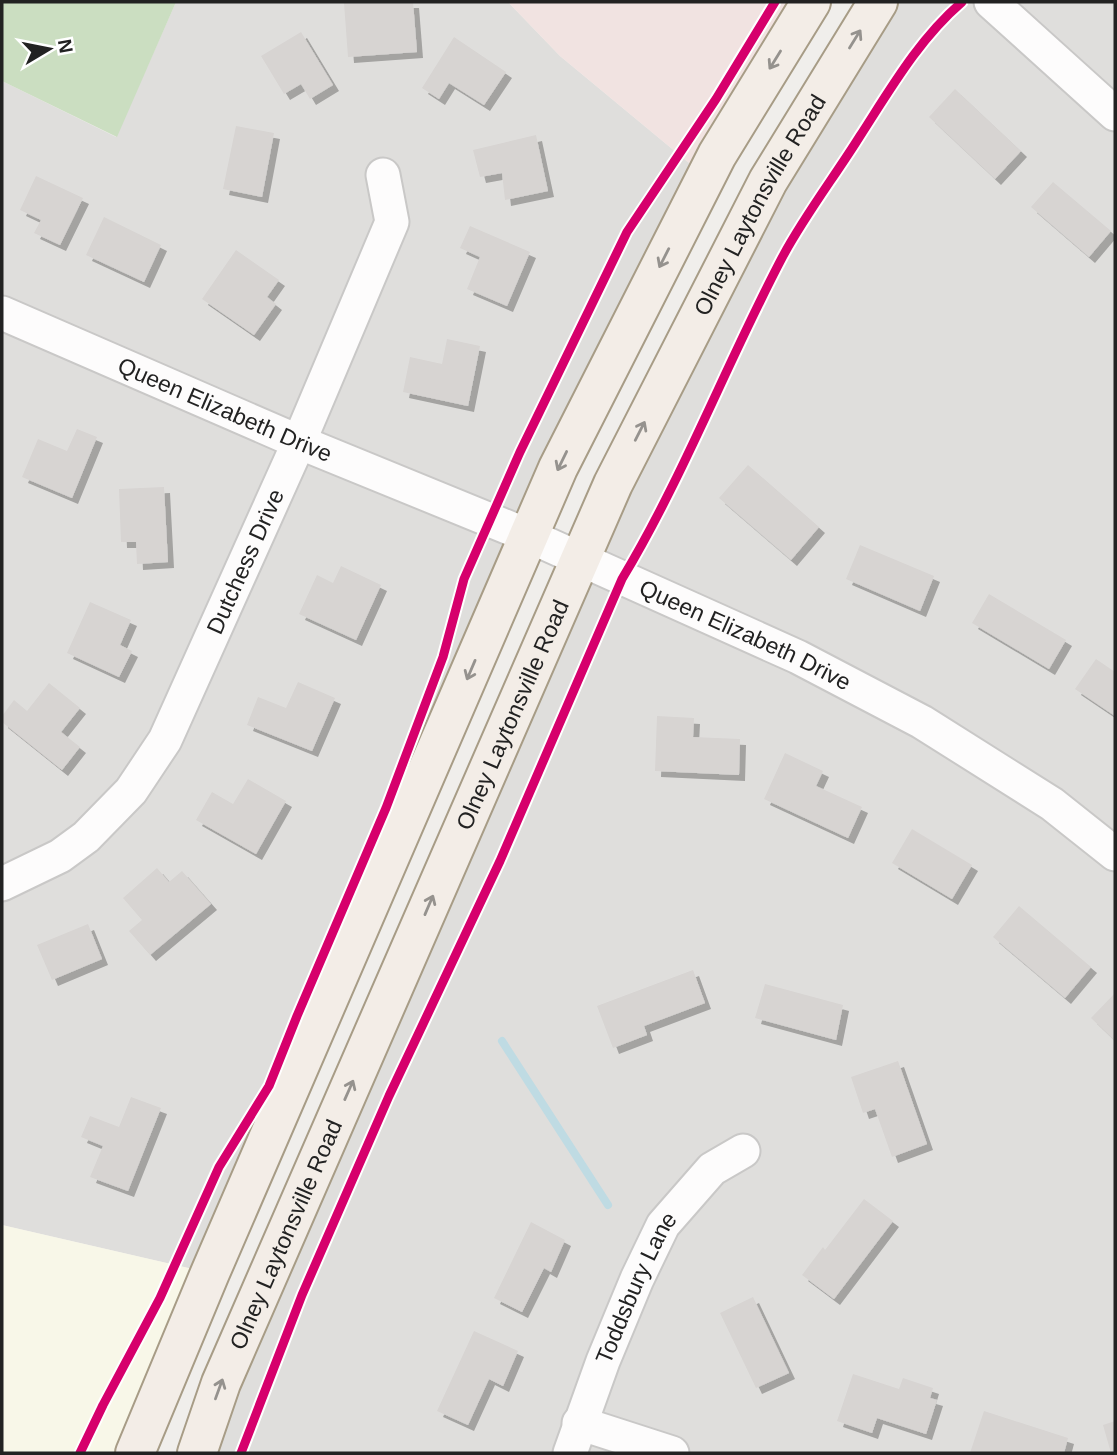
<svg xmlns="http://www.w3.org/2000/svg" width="1117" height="1455" font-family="Arial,sans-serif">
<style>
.residential{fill:#dfdedc}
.commercial{fill:#f1e3e1}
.education{fill:#f8f7e8}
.forest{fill:#cbdec1}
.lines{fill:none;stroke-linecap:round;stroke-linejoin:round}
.stream{stroke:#bfdbe3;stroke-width:8}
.building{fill:#d7d4d2;filter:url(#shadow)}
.minor-casing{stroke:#c9c8c7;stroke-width:37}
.major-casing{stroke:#a79c86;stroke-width:42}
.minor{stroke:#fdfcfc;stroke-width:33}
.major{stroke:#f3ede7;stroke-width:38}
.cycleway-casing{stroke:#fff;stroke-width:13}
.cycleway{stroke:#d6006c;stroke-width:9}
.oneway{stroke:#95928e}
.labels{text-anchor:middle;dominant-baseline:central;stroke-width:6;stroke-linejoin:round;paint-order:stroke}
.street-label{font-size:23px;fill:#222;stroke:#fff}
</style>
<defs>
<filter id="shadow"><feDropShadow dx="6" dy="6" stdDeviation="0" flood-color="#0004"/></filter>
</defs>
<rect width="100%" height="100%" fill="#f0eeeb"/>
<g class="residential">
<polygon points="176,2 508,2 560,56 706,177 210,1273 2,1225 2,81 116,137"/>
<polygon points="897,2 1115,2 1115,1453 197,1453 612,487 779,184 855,72"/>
</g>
<polygon class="commercial" points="508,2 811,2 706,177 560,56"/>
<polygon class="education" points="2,1225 210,1273 135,1453 2,1453"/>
<polygon class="forest" points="2,2 176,2 117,137 2,81"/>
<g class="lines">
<polyline class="stream" points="502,1041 608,1205"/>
</g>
<g class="building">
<polygon points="362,2 413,2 417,52 348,57 344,3"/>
<polygon points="301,32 333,85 310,99 301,84 284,94 261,56"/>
<polygon points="454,37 506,72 484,105 449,83 439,99 422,88"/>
<polygon points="955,89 1021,151 995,179 929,117"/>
<polygon points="236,126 274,133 262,197 223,189"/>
<polygon points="536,135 548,191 505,200 502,173 480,177 473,150"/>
<polygon points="36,176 83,198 60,245 34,233 41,220 20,210"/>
<polygon points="1053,182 1111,231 1089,257 1031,207"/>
<polygon points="104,217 161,245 144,282 86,255"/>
<polygon points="470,226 530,252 507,306 467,289 480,257 460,248"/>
<polygon points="236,250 279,280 267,297 276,304 254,335 202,299"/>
<polygon points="447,339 480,346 468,406 403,392 410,357 442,364"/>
<polygon points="77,429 97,437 72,498 22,477 38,439 67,451"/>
<polygon points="748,465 819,527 791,560 719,498"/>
<polygon points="164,487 168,562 137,564 136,542 121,542 119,489"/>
<polygon points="860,545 934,576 920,611 846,579"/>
<polygon points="341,566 381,585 356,640 299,614 317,575 333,583"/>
<polygon points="989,594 1066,640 1049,669 972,623"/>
<polygon points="90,602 131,620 120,645 132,651 119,677 67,653"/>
<polygon points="1096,659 1115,672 1115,716 1075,689"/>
<polygon points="298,682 335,698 312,751 247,725 258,697 286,708"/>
<polygon points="49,683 80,708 61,732 80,747 62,770 2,722 2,716 14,700 27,711"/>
<polygon points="657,716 694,718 693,737 740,739 739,775 655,771"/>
<polygon points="785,753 823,771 816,786 862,807 848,838 764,799"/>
<polygon points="248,779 286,801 256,854 196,820 212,792 233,804"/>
<polygon points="912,829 972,865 952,899 892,863"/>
<polygon points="157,868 169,882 182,871 211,904 150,955 129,931 142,920 123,898"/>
<polygon points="1019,906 1091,967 1065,998 993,937"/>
<polygon points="88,924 102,959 52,980 37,945"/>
<polygon points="693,970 705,1003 644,1026 647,1035 613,1048 597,1006"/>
<polygon points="765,984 843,1005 836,1040 755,1018"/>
<polygon points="1115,993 1115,1041 1091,1018"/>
<polygon points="898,1061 927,1144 892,1157 875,1109 863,1113 851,1077"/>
<polygon points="131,1097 161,1108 128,1191 90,1177 103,1146 81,1137 90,1116 119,1127"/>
<polygon points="864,1199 893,1221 834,1299 802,1275 823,1247 825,1250"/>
<polygon points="531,1222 565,1240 551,1272 544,1268 522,1312 494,1298"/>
<polygon points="753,1297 789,1373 756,1388 720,1313"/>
<polygon points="474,1331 518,1351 503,1386 489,1379 468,1425 437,1411"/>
<polygon points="853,1374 899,1389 903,1378 933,1388 930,1398 937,1400 926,1434 877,1418 872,1433 837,1421"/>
<polygon points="984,1411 1068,1438 1064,1453 970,1453"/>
<polygon points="1115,1421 1115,1453 1111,1453 1103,1425"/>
</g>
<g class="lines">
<g class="minor-casing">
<g id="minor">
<polyline points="991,2 1115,114"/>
<path id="s1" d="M2,313L299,442L529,536L798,657L922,722L1052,804L1115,854"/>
<path id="s2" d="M2,884L60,856L86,837L131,791L165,740L299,442L392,222L383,175"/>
<polyline points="579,1423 672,1453"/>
<path id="s3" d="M570,1453L603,1361L637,1279L663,1225L712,1169L743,1151"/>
</g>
</g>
<g class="major-casing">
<g id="major">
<polyline points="135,1453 210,1273 558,468 717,155 811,2"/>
<path id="s4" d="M197,1453L221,1383L613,484L768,181L878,2"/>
</g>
</g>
<use href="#minor" class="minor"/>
<use href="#major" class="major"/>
<g class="cycleway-casing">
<g id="cycleway">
<polyline points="80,1453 103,1405 160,1298 219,1167 269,1086 297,1016 386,808 443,657 464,579 520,452 627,232 716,99 775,2"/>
<path d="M241,1453L302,1295L389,1096L500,861L622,579C684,476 727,362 783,256C805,215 835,176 860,136C891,88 919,39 962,2"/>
</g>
</g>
<use href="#cycleway" class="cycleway"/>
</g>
<defs><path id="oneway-shaft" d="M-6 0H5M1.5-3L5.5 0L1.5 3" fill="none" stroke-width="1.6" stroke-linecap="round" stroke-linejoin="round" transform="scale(1.75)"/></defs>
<g class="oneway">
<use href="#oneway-shaft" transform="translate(855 39) rotate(-58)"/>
<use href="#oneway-shaft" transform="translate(775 60) rotate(122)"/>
<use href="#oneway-shaft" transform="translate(664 258) rotate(117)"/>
<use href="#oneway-shaft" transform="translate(640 431) rotate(-63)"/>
<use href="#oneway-shaft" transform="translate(562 461) rotate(116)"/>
<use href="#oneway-shaft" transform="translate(471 670) rotate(113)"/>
<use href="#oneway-shaft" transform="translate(429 905) rotate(-67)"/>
<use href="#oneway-shaft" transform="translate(349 1090) rotate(-66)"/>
<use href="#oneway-shaft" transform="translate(219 1389) rotate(-70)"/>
</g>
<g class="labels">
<g class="street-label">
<text stroke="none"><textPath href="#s4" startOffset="1370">Olney Laytonsville Road</textPath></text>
<text stroke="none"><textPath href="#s1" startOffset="243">Queen Elizabeth Drive</textPath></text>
<text stroke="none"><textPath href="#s2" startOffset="418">Dutchess Drive</textPath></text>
<text stroke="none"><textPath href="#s1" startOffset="810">Queen Elizabeth Drive</textPath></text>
<text stroke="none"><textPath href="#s4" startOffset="803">Olney Laytonsville Road</textPath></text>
<text stroke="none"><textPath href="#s4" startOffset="236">Olney Laytonsville Road</textPath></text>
<text stroke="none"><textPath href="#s3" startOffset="178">Toddsbury Lane</textPath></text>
</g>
</g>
<rect width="1117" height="1455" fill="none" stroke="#222222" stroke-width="7"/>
<g transform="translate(49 49) rotate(80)" stroke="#ffffff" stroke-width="5" paint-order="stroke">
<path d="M0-5L12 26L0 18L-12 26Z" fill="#222222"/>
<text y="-10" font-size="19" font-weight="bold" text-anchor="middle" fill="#222222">N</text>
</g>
</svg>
